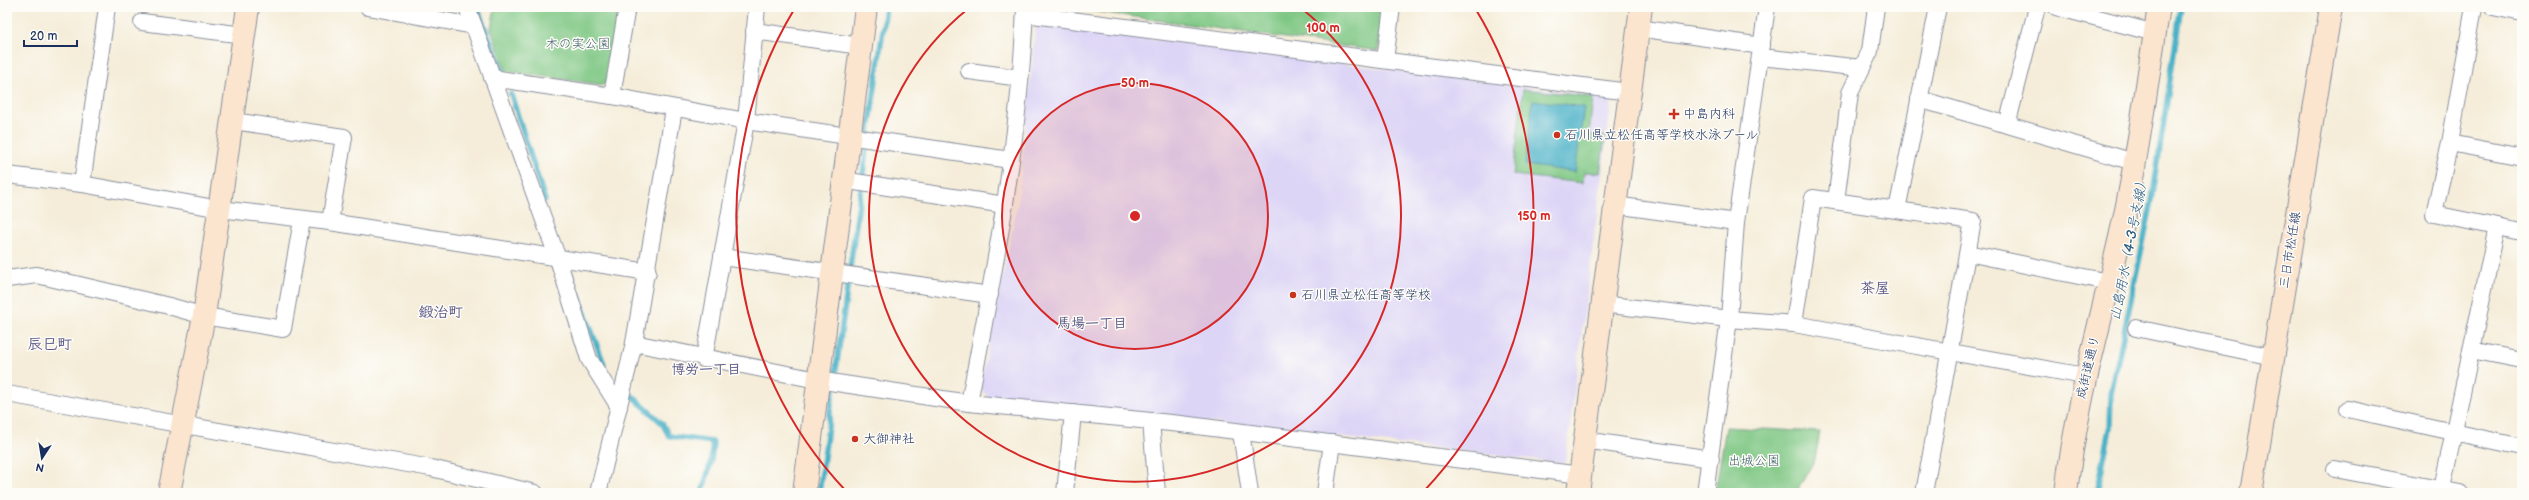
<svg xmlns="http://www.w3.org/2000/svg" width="2529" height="500" font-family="'Balsamiq Sans','Klee One',sans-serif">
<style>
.built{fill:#ddd5f6}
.green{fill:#7fc784;stroke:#4d7b71}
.water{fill:#49b1c8;stroke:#327093}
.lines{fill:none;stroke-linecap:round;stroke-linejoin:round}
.stream{stroke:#49b1c8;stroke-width:5.5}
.street-casing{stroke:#888e9c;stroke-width:18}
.secondary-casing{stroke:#888e9c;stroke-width:24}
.street{stroke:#fff;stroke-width:16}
.secondary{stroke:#fbe5cf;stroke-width:22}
.ring{fill:none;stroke:#d62828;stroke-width:2}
.poi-dot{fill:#c8321e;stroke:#fdfcf7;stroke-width:1.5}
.labels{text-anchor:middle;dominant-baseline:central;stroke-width:3;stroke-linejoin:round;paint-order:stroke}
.park-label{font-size:13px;fill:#395d69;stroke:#fdfcf7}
.poi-label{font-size:13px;fill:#1b2f5e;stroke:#fdfcf7;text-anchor:start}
.street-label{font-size:13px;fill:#1b2f5e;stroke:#fdfcf7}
.water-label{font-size:14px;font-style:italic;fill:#2b5c83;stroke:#fdfcf7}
.neighbourhood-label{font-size:14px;font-weight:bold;fill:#5b5887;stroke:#fdfcf7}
.quarter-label{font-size:15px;font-weight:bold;fill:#5b5887;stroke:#fdfcf7}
.centre{fill:#d62828;stroke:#fdfcf7;stroke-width:2}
.ring-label{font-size:12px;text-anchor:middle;font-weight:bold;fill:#d62828;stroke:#fdfcf7;stroke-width:3;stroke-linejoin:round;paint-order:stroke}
</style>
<rect width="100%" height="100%" fill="#fdfcf7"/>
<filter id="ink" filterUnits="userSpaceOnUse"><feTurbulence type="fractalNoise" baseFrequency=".025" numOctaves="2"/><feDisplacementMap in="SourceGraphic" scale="8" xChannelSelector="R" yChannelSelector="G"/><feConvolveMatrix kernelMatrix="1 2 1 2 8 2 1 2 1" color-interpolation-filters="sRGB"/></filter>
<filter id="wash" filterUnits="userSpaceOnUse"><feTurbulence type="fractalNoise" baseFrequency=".012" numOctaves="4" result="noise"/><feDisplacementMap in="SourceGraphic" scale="16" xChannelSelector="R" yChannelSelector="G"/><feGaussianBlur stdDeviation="0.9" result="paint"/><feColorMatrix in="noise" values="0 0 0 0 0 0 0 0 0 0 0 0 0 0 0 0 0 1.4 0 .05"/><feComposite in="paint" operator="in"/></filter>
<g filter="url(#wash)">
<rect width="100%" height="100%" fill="#f5edd9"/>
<polygon class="built" points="1036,24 1612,98 1565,463 987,397 980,387 1018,202"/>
<g class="green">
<polygon points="495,7 620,7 611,78 603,85 506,71 491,29"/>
<polygon points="1085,7 1384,7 1378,51 1085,10"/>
<polygon points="1523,89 1593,97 1589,134 1605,136 1600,173 1584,172 1583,183 1513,175"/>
<polygon points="1726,427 1820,432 1815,459 1796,493 1715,493"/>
</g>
<polygon class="water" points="1533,100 1584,107 1575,172 1525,165"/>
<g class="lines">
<g class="stream">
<polyline points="477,7 502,71"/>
<polyline points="511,94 545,200"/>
<polyline points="571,276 604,364"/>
<polyline points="630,394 662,423 669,436 713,442 711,461 702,493"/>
<polyline points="819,493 886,7"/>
<polyline points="2097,493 2110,429 2111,393 2152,201 2181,7"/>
</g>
</g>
</g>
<g filter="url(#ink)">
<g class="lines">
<g class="street-casing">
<g id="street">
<polyline points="368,7 474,26"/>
<polyline points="467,7 558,259 589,359 619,407"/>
<polyline points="2056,7 2155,33"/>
<polyline points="2474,7 2450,143 2434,214 2522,232"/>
<polyline points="2493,7 2522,13"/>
<polyline points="1025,14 1629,92"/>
<polyline points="142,22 244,35"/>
<polyline points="1638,28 1762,46"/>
<polyline points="754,31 860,46"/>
<polyline points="1761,57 1862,68"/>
<polyline points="1385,60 1392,7"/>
<polyline points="969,71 1020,78"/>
<polyline points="492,78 612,96 746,121 1010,160"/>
<polyline points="612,96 627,7"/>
<polyline points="1919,99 2134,162"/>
<polyline points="233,121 344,137 330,222"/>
<polyline points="2007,125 2037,7"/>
<polyline points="2450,143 2522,157"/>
<polyline points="7,175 82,184 220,209 330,222 648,272"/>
<polyline points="842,180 1005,205"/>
<polyline points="82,184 107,7"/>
<polyline points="1836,201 1850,93 1870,51 1876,7"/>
<polyline points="1615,205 1736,222"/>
<polyline points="1897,210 1938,7"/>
<polyline points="1968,253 2108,282"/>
<polyline points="722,257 990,295"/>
<polyline points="7,279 37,275 169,306 204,316 283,329 302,220"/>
<polyline points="1602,304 1729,319 1794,324 2085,376"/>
<polyline points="1794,324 1813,198 1973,221 1924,493"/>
<polyline points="2136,328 2273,357"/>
<polyline points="634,343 817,380 969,403 1181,424 1581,475"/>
<polyline points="2471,350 2522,360"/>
<polyline points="704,359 746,121 757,7"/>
<polyline points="7,394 431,468 535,493"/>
<path d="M969,403C994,272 1020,141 1025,7"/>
<polyline points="2348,409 2522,447"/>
<polyline points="1151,421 1157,493"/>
<polyline points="1241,432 1250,493"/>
<polyline points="1585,440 1711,459"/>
<polyline points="2335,469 2460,493"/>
<polyline points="598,493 634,343 674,109"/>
<polyline points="1065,493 1073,413"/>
<polyline points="1325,493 1332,443"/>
<polyline points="1705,493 1729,319 1736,222 1767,7"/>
<polyline points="2441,493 2497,227"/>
</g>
</g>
<g class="secondary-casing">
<g id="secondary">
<polyline points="169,493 204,316 248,7"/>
<polyline points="804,493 866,7"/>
<polyline points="1578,493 1641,7"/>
<path d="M2066,493C2077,396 2106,305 2126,210C2140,143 2148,74 2159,7"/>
<polyline points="2251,493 2331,7"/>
</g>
</g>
<use href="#street" class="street"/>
<use href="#secondary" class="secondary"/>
</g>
</g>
<circle cx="1135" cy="216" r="133" fill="#d62828" fill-opacity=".12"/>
<g class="ring">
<circle cx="1135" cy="216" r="133"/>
<path d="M1301 8A266 266 0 1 1 969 8"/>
<path d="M846 491A399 399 0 0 1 795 8M1475 8A399 399 0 0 1 1424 491"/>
</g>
<g class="poi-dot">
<path d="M1672 108h4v4h4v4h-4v4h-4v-4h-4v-4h4z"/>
<circle cx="1557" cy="135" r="4"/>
<circle cx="1293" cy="295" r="4"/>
<circle cx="855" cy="439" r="4"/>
</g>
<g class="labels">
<g class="park-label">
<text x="578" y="44">木の実公園</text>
<text x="1754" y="461">出城公園</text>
</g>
<g class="poi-label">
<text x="1683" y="114">中島内科</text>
<text x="1565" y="135">石川県立松任高等学校水泳プール</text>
<text x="1301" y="295">石川県立松任高等学校</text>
<text x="863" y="439">大御神社</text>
</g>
<g class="street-label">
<text transform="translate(2290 250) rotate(-81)">三日市松任線</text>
<text transform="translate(2088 367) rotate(-77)">成街道通り</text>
</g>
<g class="water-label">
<text transform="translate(2129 248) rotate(-79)">山島用水（4-3号支線）</text>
</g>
<g class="neighbourhood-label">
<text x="1092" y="323">馬場一丁目</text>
<text x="706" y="369">博労一丁目</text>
</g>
<g class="quarter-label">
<text x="1875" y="288">茶屋</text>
<text x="441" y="312">鍛治町</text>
<text x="50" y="344">辰巳町</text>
</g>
</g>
<circle cx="1135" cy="216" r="6" class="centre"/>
<g class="ring-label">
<text x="1323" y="32">100 m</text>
<text x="1135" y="87">50 m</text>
<text x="1534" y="220">150 m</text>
</g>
<rect width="2529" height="500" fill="none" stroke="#fdfcf7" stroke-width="24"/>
<g transform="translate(42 458) rotate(192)" stroke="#fdfcf7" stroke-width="3" paint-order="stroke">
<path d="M0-3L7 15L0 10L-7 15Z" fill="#1b2f5e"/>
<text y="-6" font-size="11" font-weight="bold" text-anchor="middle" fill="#1b2f5e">N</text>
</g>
<path d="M24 40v6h53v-6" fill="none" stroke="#1b2f5e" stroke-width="2"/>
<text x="30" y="40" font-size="12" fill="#1b2f5e" stroke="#fdfcf7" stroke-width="3" paint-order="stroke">20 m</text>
</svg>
